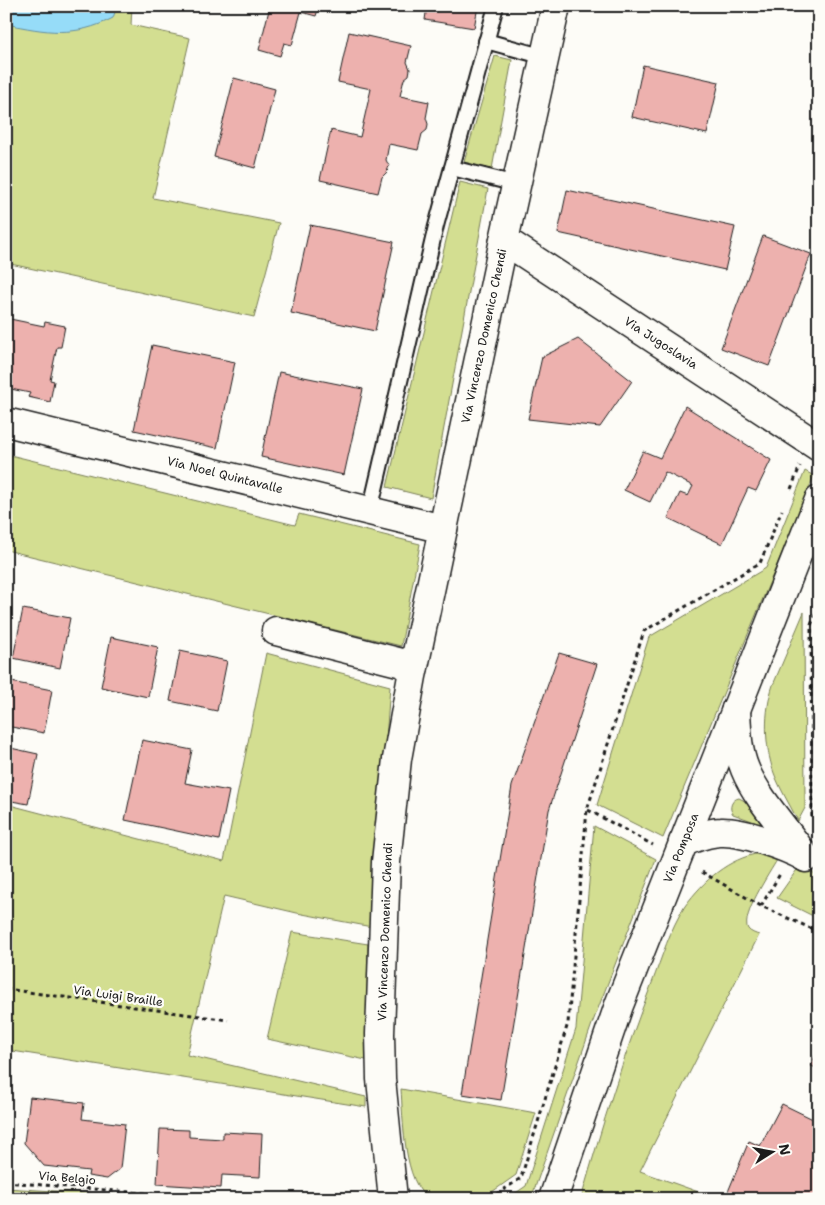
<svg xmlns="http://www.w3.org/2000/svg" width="825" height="1205" font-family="'Shantell Sans',sans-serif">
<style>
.green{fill:#d3de91;stroke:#787d56}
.water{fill:#96dcf8;stroke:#658fa0}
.building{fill:#edb1ae;stroke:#1c1c1c}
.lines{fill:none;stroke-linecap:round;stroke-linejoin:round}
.lane-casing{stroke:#1c1c1c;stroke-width:18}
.street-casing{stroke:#1c1c1c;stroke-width:31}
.secondary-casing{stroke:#1c1c1c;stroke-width:31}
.path{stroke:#1c1c1c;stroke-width:3;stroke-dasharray:4 4;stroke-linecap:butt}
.lane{stroke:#fdfcf7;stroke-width:14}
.street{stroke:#fdfcf7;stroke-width:28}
.secondary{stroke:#fdfcf7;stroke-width:28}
.labels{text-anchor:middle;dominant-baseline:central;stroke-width:4.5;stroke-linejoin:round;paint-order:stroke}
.street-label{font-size:12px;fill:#1c1c1c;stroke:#fdfcf7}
</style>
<rect width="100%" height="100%" fill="#fdfcf7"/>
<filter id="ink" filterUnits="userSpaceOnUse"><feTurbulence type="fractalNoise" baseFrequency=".02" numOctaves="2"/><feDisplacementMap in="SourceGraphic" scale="10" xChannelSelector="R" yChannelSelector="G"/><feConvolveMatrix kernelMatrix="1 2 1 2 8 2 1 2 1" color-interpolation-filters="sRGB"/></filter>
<g filter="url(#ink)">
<g class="green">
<polygon points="6,6 132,6 131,25 190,38 153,198 279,223 254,317 6,263"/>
<polygon points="495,56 512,60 492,169 464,162"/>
<polygon points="460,182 488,189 431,498 387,487"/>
<polygon points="6,454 295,525 299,514 420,544 401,646 6,550"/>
<polygon points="805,471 814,476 663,838 597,805 649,637 766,568"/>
<path d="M804,612L805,808L798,821C790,805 780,789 774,773C764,745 764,712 773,685Z"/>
<polygon points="266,653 390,686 372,927 297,913 224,896 187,1055 366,1097 366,1107 6,1050 6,804 224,861"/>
<path d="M739,798L743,800L779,831L733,814C728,808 732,799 739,798Z"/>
<polygon points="594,826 656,859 592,1024 531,1199 507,1199 526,1186 576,1029"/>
<path d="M760,853L777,860C770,872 740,917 748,929C750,932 756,934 759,935L640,1171L718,1199H581C602,1126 624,1054 652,983C662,957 670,929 685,906C704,880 728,859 760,853Z"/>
<polygon points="801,864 819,877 819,919 777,898"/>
<polygon points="292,932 368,944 366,1060 267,1039"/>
<path d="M401,1089L536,1113L516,1175L482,1199H430C403,1185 403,1116 401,1089Z"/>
<polygon points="6,1188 134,1196 133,1199 6,1199"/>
</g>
<path class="water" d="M6,6H117L113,18C75,38 46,32 6,24Z"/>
<g class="building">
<polygon points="270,6 319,6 316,16 301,12 292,45 284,43 280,56 259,50"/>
<polygon points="427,6 478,6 474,28 425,20"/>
<polygon points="349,32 411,46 407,62 410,69 409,75 404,79 400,96 429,102 426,118 428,124 427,130 422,134 418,150 389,144 386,160 389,166 387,172 382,177 378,193 320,180 331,130 360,137 371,89 338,82"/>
<polygon points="643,65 719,82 707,134 632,117"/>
<polygon points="234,78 275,89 255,168 214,157"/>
<polygon points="567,190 735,227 725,270 558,233"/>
<polygon points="310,225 394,242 375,331 291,313"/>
<polygon points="763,236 811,254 769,366 721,348"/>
<polygon points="6,314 11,315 10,319 44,326 45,322 65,326 61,347 57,347 50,380 54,381 50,402 28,397 30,393 6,388"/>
<polygon points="578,339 632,381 600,427 528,419 542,357"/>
<polygon points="152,345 235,362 217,448 134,430"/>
<polygon points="279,372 363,389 344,475 261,457"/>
<polygon points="685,406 771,460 756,491 748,488 722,544 668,518 680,493 688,496 693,486 665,472 650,502 624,490 643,451 660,458"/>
<polygon points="23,609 70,618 60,668 13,658"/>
<polygon points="111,637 158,647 148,697 101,687"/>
<polygon points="180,651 227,661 217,711 170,701"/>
<polygon points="559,653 597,664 549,810 501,1100 462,1094 512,786"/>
<polygon points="6,681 52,690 44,733 6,726"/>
<polygon points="142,740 192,750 185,783 229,791 219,840 125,820"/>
<polygon points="6,747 38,754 28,804 6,800"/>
<polygon points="819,1045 819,1069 811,1066"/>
<polygon points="30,1097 84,1103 82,1119 125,1124 120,1169 107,1179 88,1176 89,1171 44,1166 24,1143"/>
<polygon points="782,1104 819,1122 819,1187 814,1199 725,1199 749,1141 760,1146"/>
<polygon points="160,1129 189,1130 189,1137 223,1139 223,1132 262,1134 260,1177 222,1175 221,1188 157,1184"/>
</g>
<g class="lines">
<g class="lane-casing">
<g id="lane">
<polyline points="486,41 545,57"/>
<polyline points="452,168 516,184"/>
<polyline points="370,511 436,226 496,6"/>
</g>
</g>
<g class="street-casing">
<g id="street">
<polyline points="504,240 819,447"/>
<polyline points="6,422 443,529"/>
<polyline points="276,631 414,666"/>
<path d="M736,709C737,729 737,750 745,769C757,799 787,830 806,858"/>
<path d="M683,842C695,838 708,832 721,832C742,831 787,847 805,857"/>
<polyline points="393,1199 381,1079 380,1034 386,862 397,759 412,676 504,240 556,6"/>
</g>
</g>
<g class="secondary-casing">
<polyline id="secondary" points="553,1199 619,1005 819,500"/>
</g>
<g class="path">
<polyline points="791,489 800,466"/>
<polyline points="588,810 653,845"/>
<polyline points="812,817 811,625 819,606"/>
<polyline points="702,872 761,906 819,932"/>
<polyline points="761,906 780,874"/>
<polyline points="6,989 228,1020"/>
<polyline points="6,1182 216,1199"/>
<polyline points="490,1199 521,1178 568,1023 587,810 644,631 760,563 782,510"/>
</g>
<use href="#lane" class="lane"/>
<use href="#street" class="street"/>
<use href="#secondary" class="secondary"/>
</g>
</g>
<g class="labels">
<g class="street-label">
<text transform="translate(484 336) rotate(-78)">Via Vincenzo Domenico Chendi</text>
<text transform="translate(661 343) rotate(33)">Via Jugoslavia</text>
<text transform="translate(225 475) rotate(14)">Via Noel Quintavalle</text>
<text transform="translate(681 848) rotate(-68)">Via Pomposa</text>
<text transform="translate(385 932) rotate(-88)">Via Vincenzo Domenico Chendi</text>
<text transform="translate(118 996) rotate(8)">Via Luigi Braille</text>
<text transform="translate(67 1178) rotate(5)">Via Belgio</text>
</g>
</g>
<rect width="825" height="1205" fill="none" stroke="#fdfcf7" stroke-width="25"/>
<rect x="12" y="12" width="800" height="1180" fill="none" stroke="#1c1c1c" stroke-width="2" filter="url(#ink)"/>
<g transform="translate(772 1152) rotate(79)" stroke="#fdfcf7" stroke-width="4" paint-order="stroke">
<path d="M0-4L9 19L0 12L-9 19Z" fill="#1c1c1c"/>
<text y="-8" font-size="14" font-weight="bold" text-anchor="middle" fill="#1c1c1c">N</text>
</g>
</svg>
